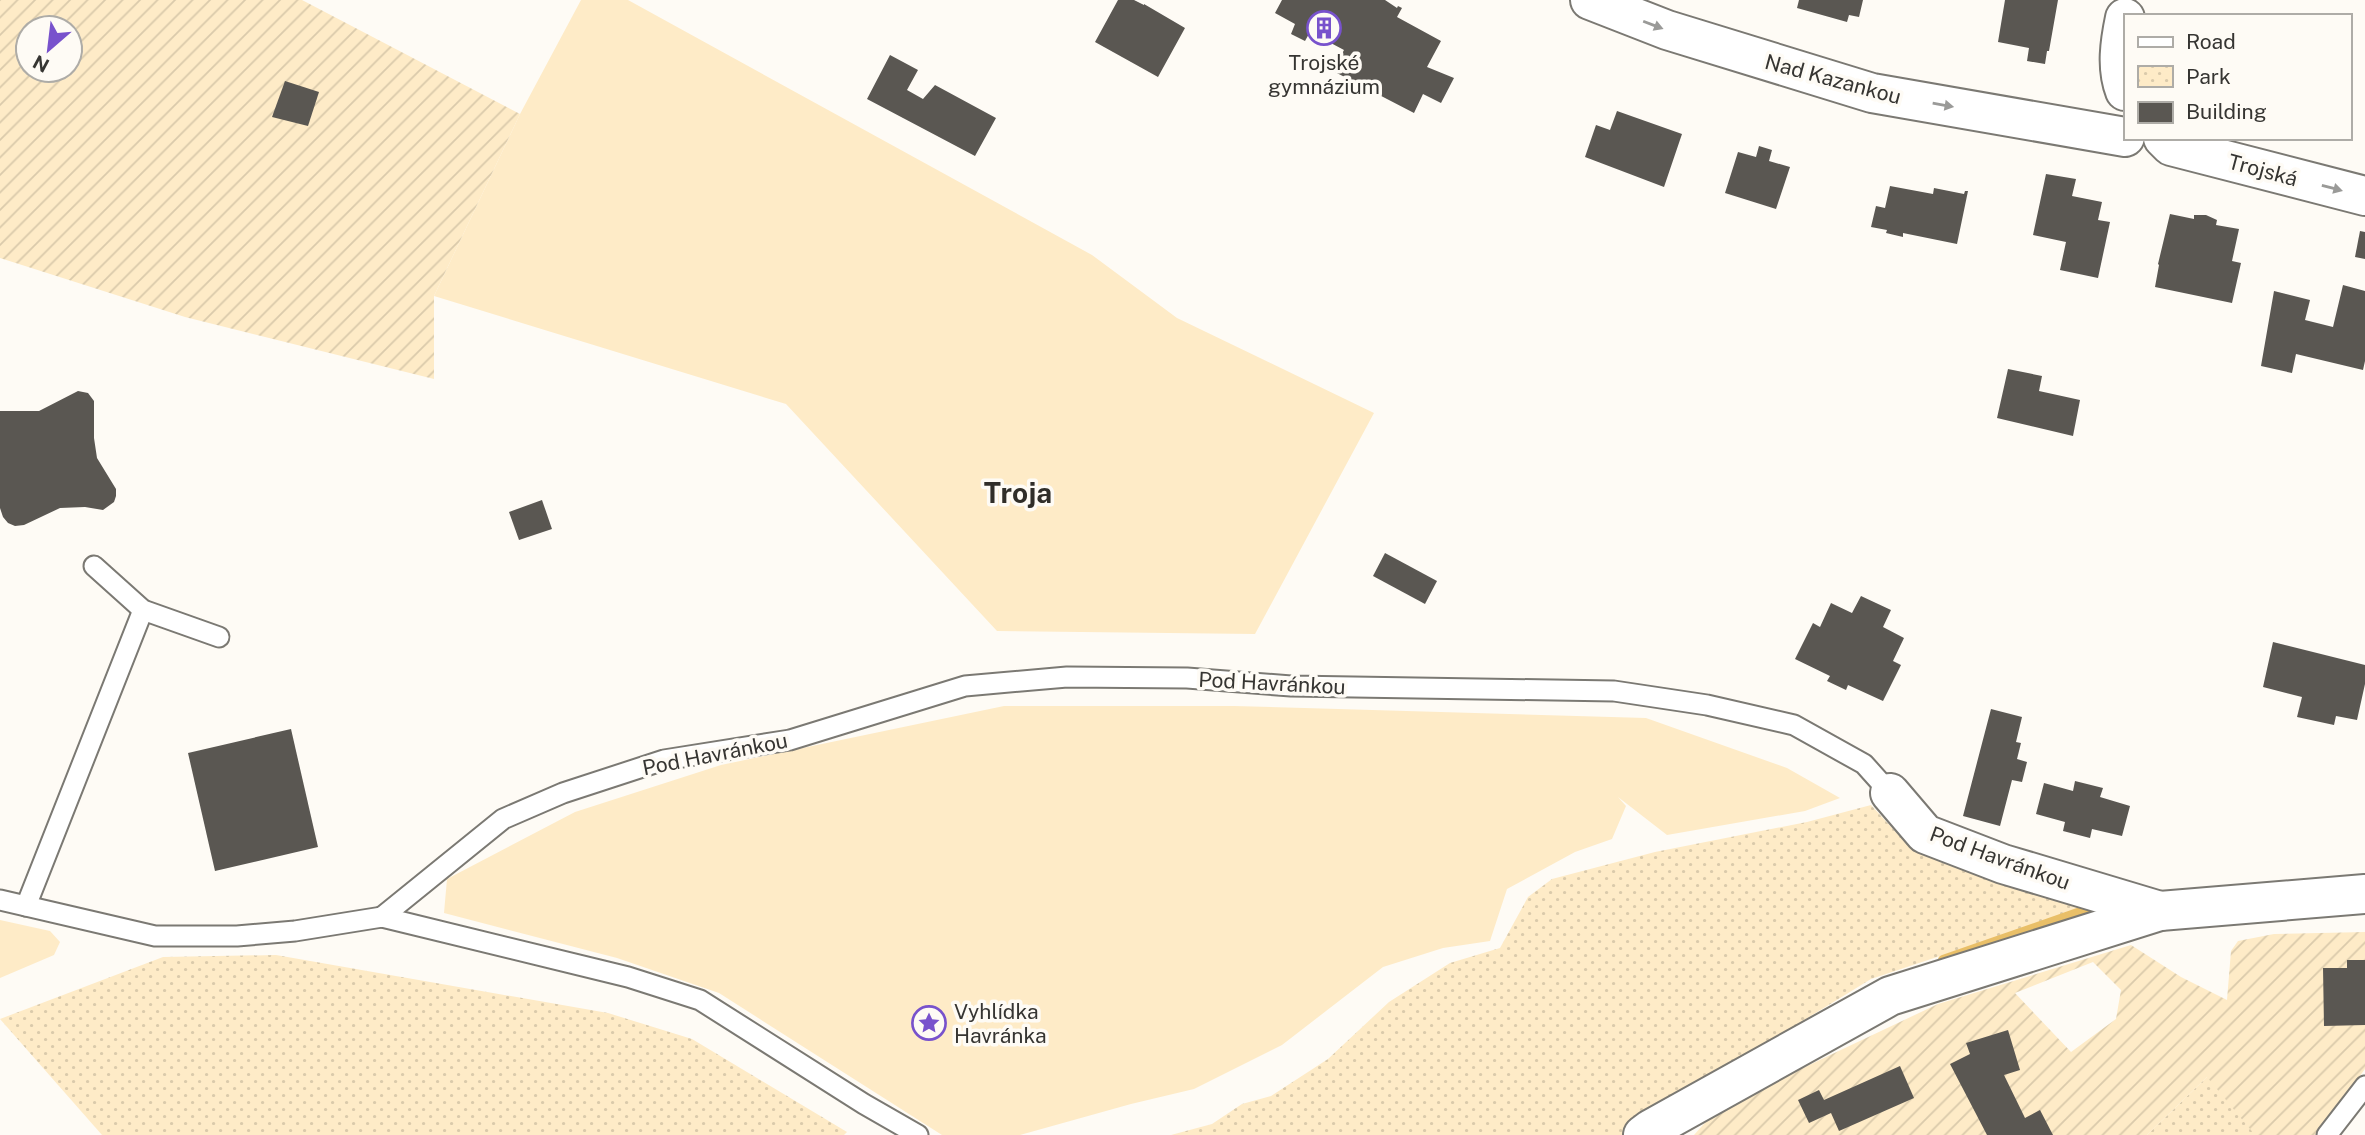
<svg xmlns="http://www.w3.org/2000/svg" width="2365" height="1135" font-family="'Public Sans',sans-serif">
<style>
.grass{fill:#feebc7}
.park{fill:url(#park-dots)}
.garden{fill:url(#garden-furrows);fill-rule:evenodd}
.lines{fill:none;stroke-linecap:round;stroke-linejoin:round}
.stream{stroke:#e9bf68;stroke-width:10}
.building{fill:#5a5752}
.service-casing{stroke:#7b7973;stroke-width:23}
.minor-casing{stroke:#7b7973;stroke-width:42}
.tertiary-casing{stroke:#7b7973;stroke-width:42}
.service{stroke:#fff;stroke-width:19}
.minor{stroke:#fff;stroke-width:38}
.tertiary{stroke:#fff;stroke-width:38}
.oneway{fill:#9a9a98}
.labels{text-anchor:middle;dominant-baseline:central;stroke-width:7;stroke-linejoin:round;paint-order:stroke}
.poi-label{font-size:21px;fill:#363532;stroke:#fefbf5}
.street-label{font-size:21px;fill:#363532;stroke:#fefbf5}
.district-label{font-size:28px;font-weight:bold;fill:#302e29;stroke:#fefbf5}
</style>
<defs>
<pattern id="park-dots" width="8" height="8" patternUnits="userSpaceOnUse" patternTransform="scale(1.75)"><rect width="8" height="8" fill="#feebc7"/><path d="M2 2h.1M6 6h.1" fill="none" stroke="#dacaab" stroke-width="1.8" stroke-linecap="round"/></pattern>
<pattern id="garden-furrows" width="10" height="10" patternUnits="userSpaceOnUse" patternTransform="scale(1.75)"><rect width="10" height="10" fill="#feebc7"/><path d="M-1 1l2-2M0 10L10 0M9 11l2-2" fill="none" stroke="#dacaab"/></pattern>
</defs>
<rect width="100%" height="100%" fill="#fefbf5"/>
<g class="grass">
<polygon points="581,0 628,0 1092,255 1177,318 1374,413 1255,634 997,631 786,404 434,296 520,114"/>
<polygon points="1004,706 1234,706 1646,718 1787,768 1840,798 1805,811 1667,835 1618,797 1626,806 1612,839 1575,852 1507,889 1490,941 1443,948 1383,967 1282,1045 1194,1089 1131,1104 1020,1135 942,1135 719,993 617,958 444,913 447,879 575,812 721,765"/>
<polygon points="0,920 50,931 60,942 54,955 0,978"/>
</g>
<g class="park">
<polygon points="1871,805 1905,842 2007,884 2084,908 1871,979 1635,1124 1622,1135 1171,1135 1212,1124 1242,1104 1271,1096 1328,1059 1389,1002 1450,963 1500,948 1528,897 1552,879 1655,852 1807,822"/>
<polygon points="276,955 608,1013 692,1039 847,1132 844,1135 102,1135 0,1019 163,957"/>
<polygon points="2209,1075 2256,1135 2147,1135"/>
</g>
<g class="garden">
<path d="M0,0H302L520,114L434,296V379L185,317L0,258ZM28,28H70V70H28Z"/>
<path d="M2365,932V1069L2315,1135H2255L2207,1077L2147,1135H1694L1718,1108L1938,1004L2131,945L2181,977L2227,1000L2231,951L2238,941L2274,934ZM2093,962L2121,990L2116,1019L2071,1052L2015,993Z"/>
</g>
<g class="lines">
<polyline class="stream" points="1943,960 2092,908"/>
</g>
<g class="building">
<polygon points="1118,0 1134,0 1144,5 1144,4 1185,28 1158,77 1095,42"/>
<polygon points="1282,0 1385,0 1397,8 1398,6 1402,8 1397,17 1441,41 1427,67 1454,78 1441,103 1423,94 1414,113 1333,71 1344,50 1310,32 1305,41 1291,34 1295,24 1275,13"/>
<polygon points="1799,0 1863,0 1859,17 1849,15 1847,22 1797,8"/>
<polygon points="2005,0 2058,0 2049,51 2047,51 2045,64 2027,61 2029,48 1998,42"/>
<polygon points="890,55 918,70 907,90 923,99 935,85 996,118 975,156 867,99"/>
<polygon points="285,81 319,92 308,126 272,117"/>
<polygon points="1617,111 1682,134 1664,187 1585,157 1596,125 1610,130"/>
<polygon points="1759,146 1772,150 1769,161 1790,167 1776,209 1725,193 1738,152 1756,157"/>
<polygon points="2046,174 2076,179 2072,196 2102,202 2098,220 2110,222 2098,278 2060,270 2066,242 2033,235"/>
<polygon points="1890,186 1933,194 1934,188 1964,194 1965,191 1968,191 1957,244 1903,233 1903,237 1886,233 1887,230 1871,227 1876,206 1885,208"/>
<polygon points="2170,214 2194,219 2194,215 2206,215 2217,220 2216,225 2239,229 2232,261 2241,263 2232,303 2155,287 2159,265 2158,264"/>
<polygon points="2360,231 2365,232 2365,259 2355,257"/>
<polygon points="2343,285 2365,291 2365,361 2363,370 2296,354 2292,373 2261,366 2274,291 2310,300 2305,320 2333,327"/>
<polygon points="2008,369 2042,376 2039,391 2080,400 2073,436 1997,418"/>
<polygon points="78,391 88,393 94,401 94,438 97,458 116,489 116,496 114,502 103,510 85,507 60,508 24,525 15,526 8,523 3,517 0,508 0,411 39,411"/>
<polygon points="542,500 552,529 519,540 509,512"/>
<polygon points="1385,553 1437,581 1425,604 1373,576"/>
<polygon points="1861,596 1891,610 1883,627 1904,638 1893,661 1901,665 1883,701 1848,685 1846,690 1827,681 1830,676 1795,659 1813,623 1820,627 1831,603 1852,613"/>
<polygon points="2273,642 2365,665 2365,684 2357,720 2336,716 2334,725 2297,717 2302,697 2263,687"/>
<polygon points="1991,709 2022,717 2016,742 2021,743 2017,759 2027,762 2022,782 2012,780 2000,826 1963,816"/>
<polygon points="291,729 318,847 215,871 188,753"/>
<polygon points="2075,781 2103,788 2100,797 2130,806 2122,836 2092,829 2090,838 2063,831 2065,822 2036,814 2044,783 2073,791"/>
<polygon points="2347,960 2365,960 2365,1025 2324,1026 2323,968 2347,968"/>
<polygon points="2008,1030 2020,1070 2004,1075 2025,1118 2040,1110 2053,1135 1987,1135 1950,1064 1970,1054 1966,1043"/>
<polygon points="1900,1066 1914,1098 1839,1131 1831,1113 1809,1123 1798,1100 1819,1090 1824,1100"/>
</g>
<g class="lines">
<g class="service-casing">
<g id="service">
<polyline points="94,566 143,610 219,637"/>
<polyline points="0,900 155,936 237,936 295,931 382,917 628,977 700,1000 864,1104 918,1135"/>
<polyline points="26,906 143,610"/>
<polyline points="382,917 503,819 563,793 664,760 790,740 965,686 1067,677 1187,678 1291,686 1614,691 1707,705 1794,725 1864,764 1890,793"/>
<polyline points="2327,1135 2365,1086"/>
</g>
</g>
<g class="minor-casing">
<g id="minor">
<polyline points="1590,0 1667,30 1872,93 2125,137"/>
<polyline points="1890,793 1925,834 2003,864 2160,911"/>
<polyline points="1643,1135 1651,1129 1890,996 2160,911 2365,894"/>
</g>
</g>
<g class="tertiary-casing">
<g id="tertiary">
<path d="M2125,18C2120,42 2116,68 2125,91"/>
<polyline points="2163,138 2171,146 2365,196"/>
</g>
</g>
<use href="#service" class="service"/>
<use href="#minor" class="minor"/>
<use href="#tertiary" class="tertiary"/>
</g>
<defs><path id="oneway-solid" d="M-6-.8H1V-3.2L6.5 0L1 3.2V.8H-6Z" transform="scale(1.75)"/></defs>
<g class="oneway">
<use href="#oneway-solid" transform="translate(1653 25) rotate(21)"/>
<use href="#oneway-solid" transform="translate(1943 105) rotate(10)"/>
<use href="#oneway-solid" transform="translate(2332 188) rotate(15)"/>
</g>
<defs>
<g id="building-ring" transform="scale(1.75)"><circle r="9.5" fill="#fefbf5" stroke="#7852cc" stroke-width="1.5"/><path d="M-4-6H4V6H1V3H-1V6H-4ZM-2.5-4.3h1.7v1.8h-1.7ZM.8-4.3h1.7v1.8H.8ZM-2.5-1h1.7V.8h-1.7ZM.8-1h1.7V.8H.8Z" fill="#7852cc"/></g>
<g id="sight-ring" transform="scale(1.75)"><circle r="9.5" fill="#fefbf5" stroke="#7852cc" stroke-width="1.5"/><path d="M0-6L1.8-2.2L6-1.7L2.9 1.2L3.7 5.4L0 3.3L-3.7 5.4L-2.9 1.2L-6-1.7L-1.8-2.2Z" fill="#7852cc"/></g>
</defs>
<g fill-rule="evenodd">
<use href="#building-ring" x="1324" y="28"/>
<use href="#sight-ring" x="929" y="1023"/>
</g>
<g class="labels">
<g class="poi-label">
<text x="1324" y="62">Trojské<tspan x="1324" dy="24">gymnázium</tspan></text>
<text x="954" y="1011" text-anchor="start">Vyhlídka<tspan x="954" dy="24">Havránka</tspan></text>
</g>
<g class="street-label">
<text transform="translate(1833 79) rotate(15)">Nad Kazankou</text>
<text transform="translate(2263 170) rotate(15)">Trojská</text>
<text transform="translate(1272 683) rotate(3)">Pod Havránkou</text>
<text transform="translate(715 754) rotate(-11)">Pod Havránkou</text>
<text transform="translate(2000 858) rotate(20)">Pod Havránkou</text>
</g>
<g class="district-label">
<text x="1018" y="492">Troja</text>
</g>
</g>
<rect x="2124" y="14" width="228" height="126" fill="#fefbf5" stroke="#aeaca7" stroke-width="2"/>
<rect x="2138" y="37" width="35" height="10" fill="#ffffff" stroke="#aeaca7" stroke-width="2"/>
<text x="2186" y="49" font-size="21" fill="#363532">Road</text>
<rect x="2138" y="66" width="35" height="21" fill="url(#park-dots)" stroke="#aeaca7" stroke-width="2"/>
<text x="2186" y="84" font-size="21" fill="#363532">Park</text>
<rect x="2138" y="102" width="35" height="21" fill="#5a5752" stroke="#aeaca7" stroke-width="2"/>
<text x="2186" y="119" font-size="21" fill="#363532">Building</text>
<g transform="translate(49 49) rotate(208)"><circle r="33" fill="#fefbf5" stroke="#aeaca7" stroke-width="2"/>
<path d="M0-5L12 26L0 18L-12 26Z" fill="#7852cc"/>
<text y="-10" font-size="19" font-weight="bold" text-anchor="middle" fill="#363532">N</text>
</g>
</svg>
